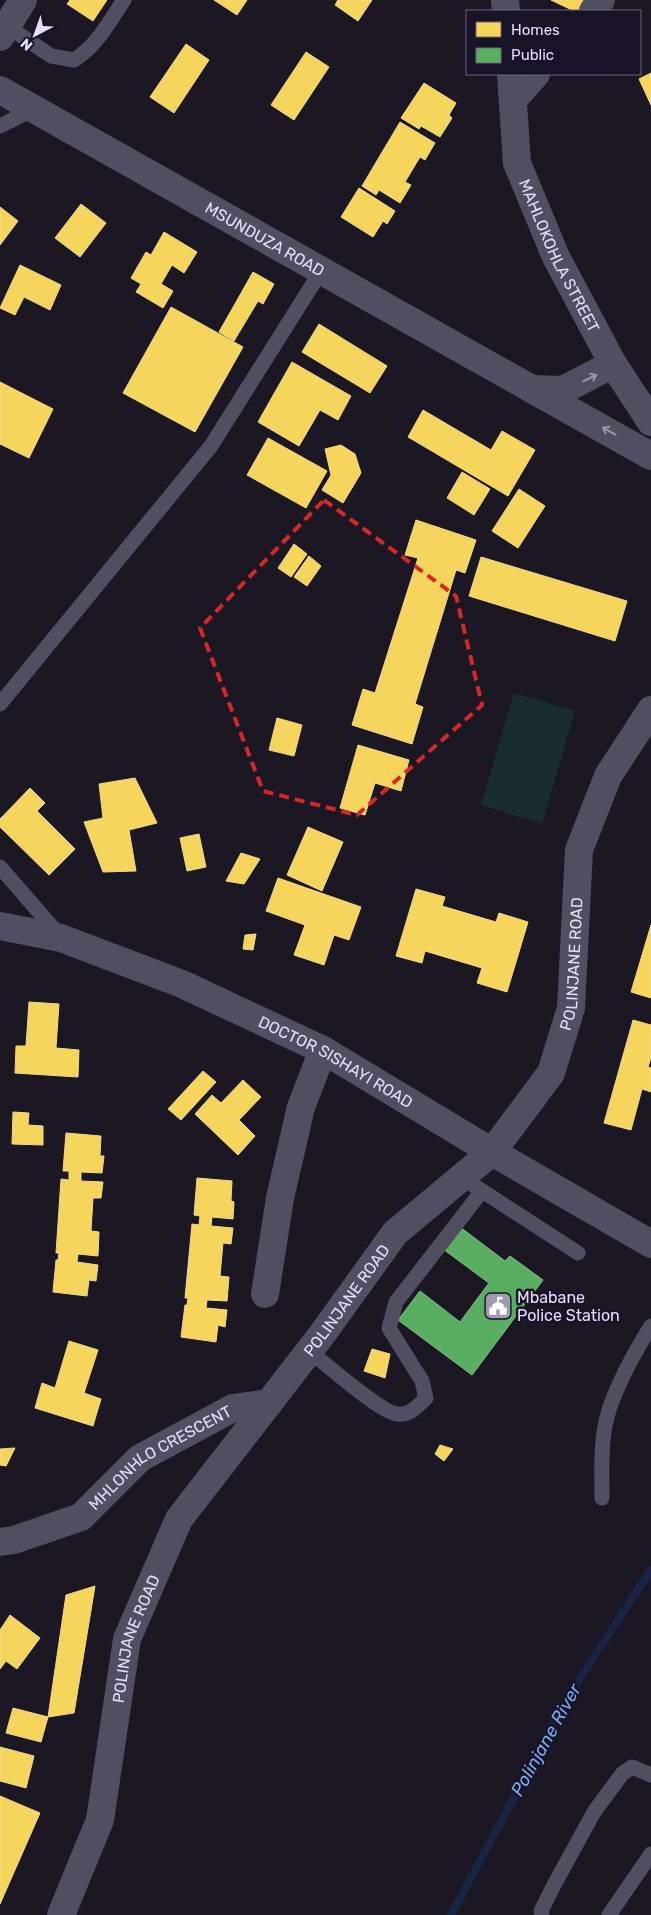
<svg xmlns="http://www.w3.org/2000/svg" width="651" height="1915" font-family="Rubik,sans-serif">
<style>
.pitch{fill:#182d2f}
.homes{fill:#f6d55c;stroke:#f1d88c}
.public{fill:#5aae61;stroke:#83bc8f}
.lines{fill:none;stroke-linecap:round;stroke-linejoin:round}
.stream{stroke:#162446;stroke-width:8}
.service{stroke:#514e62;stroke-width:15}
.minor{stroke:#514e62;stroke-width:28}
.tertiary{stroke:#514e62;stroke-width:28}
.oneway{stroke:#9a96ae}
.marked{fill:none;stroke:#d62828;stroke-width:4;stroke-dasharray:10 6;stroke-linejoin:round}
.labels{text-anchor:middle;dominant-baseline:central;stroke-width:5;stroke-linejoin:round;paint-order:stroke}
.street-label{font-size:16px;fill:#e4defb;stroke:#191328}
.poi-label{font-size:16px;fill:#e4defb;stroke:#191328;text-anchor:start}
.water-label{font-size:18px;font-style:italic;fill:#77adf0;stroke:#191328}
</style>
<rect width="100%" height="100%" fill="#1b1823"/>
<polygon class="pitch" points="514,693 575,711 542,824 481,805"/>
<g class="homes">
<polygon points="70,0 107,0 93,21 67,4"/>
<polygon points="214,0 247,0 237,15"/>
<polygon points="338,0 372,0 358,21 335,5"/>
<polygon points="551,0 591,0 586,11 574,11"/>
<polygon points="186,44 209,60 174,113 150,97"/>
<polygon points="306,52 329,67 294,120 271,105"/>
<polygon points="651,73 651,105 639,79"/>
<polygon points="424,83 456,103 449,115 452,118 440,137 421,126 419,129 401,118"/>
<polygon points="400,122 435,143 425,160 420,157 405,182 411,185 400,203 379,190 376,195 362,186"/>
<polygon points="359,188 395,211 387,224 383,221 373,237 341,217"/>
<polygon points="81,204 106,223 80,257 55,238"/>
<polygon points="0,207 18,221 0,245"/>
<polygon points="164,232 197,252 184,273 172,265 161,284 173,291 163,308 136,292 141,284 131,278 146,252 151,255"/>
<polygon points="20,265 61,285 50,310 24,297 15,315 0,308"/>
<polygon points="253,272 274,284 263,304 258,301 234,341 219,332"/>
<polygon points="171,307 243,347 195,432 123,393"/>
<polygon points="319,324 387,366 370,393 302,352"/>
<polygon points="292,362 351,396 338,420 320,410 299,446 258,422"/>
<polygon points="0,382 53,409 29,458 0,444"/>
<polygon points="423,410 491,450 502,431 535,450 508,496 408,437"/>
<polygon points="268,438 327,471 306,508 247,475"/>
<polygon points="341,445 355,454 361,473 343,503 322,490 331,475 325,449"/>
<polygon points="462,472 490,489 474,515 447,498"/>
<polygon points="519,489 545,506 518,548 492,531"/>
<polygon points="416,520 476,540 465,573 456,570 415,704 423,707 412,744 352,725 363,689 375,693 418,558 405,555"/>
<polygon points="294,544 307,554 291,577 278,568"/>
<polygon points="309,556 321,566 307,586 294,577"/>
<polygon points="481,557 627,601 615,641 469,596"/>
<polygon points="277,718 302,725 294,756 269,750"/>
<polygon points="358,745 409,760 401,791 375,783 365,815 340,808"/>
<polygon points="135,778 157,823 129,830 136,871 103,872 84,822 103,818 99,784"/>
<polygon points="30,788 45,803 37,811 75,849 49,875 0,827 0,819"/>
<polygon points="308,827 343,842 322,891 287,875"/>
<polygon points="199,834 206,867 187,871 180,838"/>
<polygon points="241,853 260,859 244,884 226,881"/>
<polygon points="278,878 361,907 349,940 334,935 324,965 294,955 305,925 266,911"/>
<polygon points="416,889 445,897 442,906 496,922 499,913 528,922 507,992 477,983 482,968 425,951 422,963 396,956"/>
<polygon points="651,925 651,998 631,992"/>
<polygon points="256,934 253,950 243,949 245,935"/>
<polygon points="29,1002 59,1004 56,1048 79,1050 78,1077 15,1073 16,1046 26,1046"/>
<polygon points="633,1020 651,1025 651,1058 648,1067 651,1068 651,1092 642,1089 631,1130 604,1123"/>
<polygon points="203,1071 216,1082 181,1120 168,1109"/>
<polygon points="243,1080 261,1097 239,1120 255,1136 238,1155 195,1114 212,1095 221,1103"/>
<polygon points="13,1112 29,1113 28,1125 43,1126 43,1145 12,1144"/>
<polygon points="66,1133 101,1136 100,1156 104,1156 102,1173 81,1172 81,1181 103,1182 101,1198 93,1198 91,1231 99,1232 98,1256 78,1254 77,1262 98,1265 96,1281 89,1280 87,1296 53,1292 56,1260 58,1260 59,1253 56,1253 61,1179 69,1180 69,1171 63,1171"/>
<polygon points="197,1178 232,1181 231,1201 234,1202 233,1219 212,1217 211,1226 233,1228 231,1244 223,1243 220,1276 229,1277 227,1301 207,1300 206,1308 227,1310 225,1327 218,1325 216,1342 181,1337 185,1305 187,1305 188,1298 185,1298 192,1224 199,1225 200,1216 194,1215"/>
<polygon points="69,1341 98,1350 84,1393 101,1399 93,1426 35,1408 42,1383 55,1388"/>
<polygon points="372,1349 390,1354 385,1378 364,1371"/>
<polygon points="440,1445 453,1449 444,1461 435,1454"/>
<polygon points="15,1448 6,1466 0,1465 0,1449"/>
<polygon points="95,1586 74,1713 48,1717 66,1595"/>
<polygon points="10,1615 40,1638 17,1669 6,1661 0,1669 0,1630"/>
<polygon points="13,1708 48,1717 41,1742 6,1733"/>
<polygon points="0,1747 34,1756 26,1788 0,1781"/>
<polygon points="0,1796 40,1813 0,1904"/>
</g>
<polygon class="public" points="460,1227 505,1261 510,1256 543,1280 472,1375 398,1320 420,1291 460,1322 489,1283 443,1249"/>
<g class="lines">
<polyline class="stream" points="451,1915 569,1695 651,1570"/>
<g class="service">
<path d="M7,26L51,56L74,60C97,46 109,22 124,0"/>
<polyline points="0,126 34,109"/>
<polyline points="0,704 211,446 321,271"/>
<polyline points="0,867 59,935"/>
<polyline points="473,1185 578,1253"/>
<path d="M309,1351C325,1363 380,1412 397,1414C409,1416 418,1406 426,1398L422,1381L389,1328L396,1302L482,1191"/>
<path d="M602,1498C602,1469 600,1438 609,1410C619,1380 634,1353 651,1326"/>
<polyline points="542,1915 541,1911 554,1885 594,1812 622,1774 632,1767 651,1775"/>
<polyline points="609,1915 651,1854"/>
</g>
<g class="minor">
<polyline points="593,11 601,0"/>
<polyline points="0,37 23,0"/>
<polyline points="513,100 536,74"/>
<path id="s1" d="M0,926L61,938L182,984L323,1050L492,1152"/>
<polyline points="265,1294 280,1198 301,1107 323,1050"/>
<path id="s2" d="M0,1542L14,1540L81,1517L140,1458L233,1408L269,1403"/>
</g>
<g class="tertiary">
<polyline points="505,0 506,11"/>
<path id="s3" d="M511,74L517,163L556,257L613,364L651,422"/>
<path id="s4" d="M0,90L651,456"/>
<polyline points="532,389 563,390 613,364"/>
<polyline points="492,1152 651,1244"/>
<path id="s5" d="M61,1915L100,1820L127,1639L179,1519L323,1333L395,1233L492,1152L551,1073L571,1008L579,850L608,776L651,710"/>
</g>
</g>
<defs><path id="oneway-shaft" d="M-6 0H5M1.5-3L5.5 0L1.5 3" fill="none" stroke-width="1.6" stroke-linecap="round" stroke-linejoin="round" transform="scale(1.25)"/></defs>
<g class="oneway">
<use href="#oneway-shaft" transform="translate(590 378) rotate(-26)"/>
<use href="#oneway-shaft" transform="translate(609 431) rotate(-151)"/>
</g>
<path class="marked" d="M324,500L456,596L482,705L357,815L263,791L200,628Z"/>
<defs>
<g id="civic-square" transform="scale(1.4375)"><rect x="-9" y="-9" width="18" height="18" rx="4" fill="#9e99af" stroke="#191328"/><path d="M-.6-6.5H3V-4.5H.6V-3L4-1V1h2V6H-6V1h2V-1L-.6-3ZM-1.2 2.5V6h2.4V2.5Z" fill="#fff"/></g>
</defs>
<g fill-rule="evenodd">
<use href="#civic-square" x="498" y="1306"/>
</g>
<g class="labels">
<g class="street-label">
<text stroke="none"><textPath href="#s4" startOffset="304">MSUNDUZA ROAD</textPath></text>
<text stroke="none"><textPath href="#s3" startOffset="191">MAHLOKOHLA STREET</textPath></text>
<text stroke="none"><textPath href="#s5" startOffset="1112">POLINJANE ROAD</textPath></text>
<text stroke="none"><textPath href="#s1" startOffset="364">DOCTOR SISHAYI ROAD</textPath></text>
<text stroke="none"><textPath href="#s5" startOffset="692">POLINJANE ROAD</textPath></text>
<text stroke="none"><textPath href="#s2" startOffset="185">MHLONHLO CRESCENT</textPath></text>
<text stroke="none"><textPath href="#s5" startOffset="288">POLINJANE ROAD</textPath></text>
</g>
<g class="poi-label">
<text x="517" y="1297">Mbabane<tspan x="517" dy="18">Police Station</tspan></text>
</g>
<g class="water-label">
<text transform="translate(546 1740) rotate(-61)">Polinjane River</text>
</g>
</g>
<rect x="466" y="10" width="175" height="65" fill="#191328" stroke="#6a647c"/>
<rect x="476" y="22" width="25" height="15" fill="#f6d55c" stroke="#6a647c"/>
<text x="511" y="35" font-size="15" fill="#e4defb">Homes</text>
<rect x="476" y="48" width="25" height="15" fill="#5aae61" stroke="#6a647c"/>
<text x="511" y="60" font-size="15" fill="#e4defb">Public</text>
<g transform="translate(35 35) rotate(221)" stroke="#191328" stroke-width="4" paint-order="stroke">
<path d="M0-4L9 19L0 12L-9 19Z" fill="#e4defb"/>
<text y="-8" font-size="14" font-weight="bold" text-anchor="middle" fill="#e4defb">N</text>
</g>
</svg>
